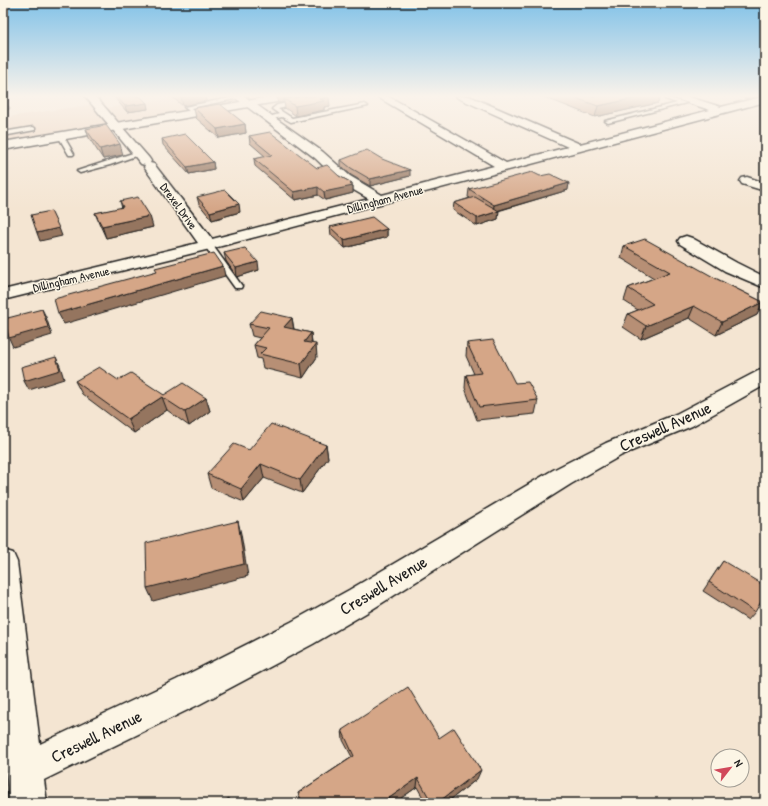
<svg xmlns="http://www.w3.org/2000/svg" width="768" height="806" font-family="'Patrick Hand',sans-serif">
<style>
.built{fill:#ebd2bc}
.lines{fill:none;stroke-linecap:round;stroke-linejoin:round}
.service-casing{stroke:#1c1c1c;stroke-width:3}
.minor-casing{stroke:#1c1c1c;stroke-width:3}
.secondary-casing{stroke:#1c1c1c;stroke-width:3}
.service{fill:#fcf5e5;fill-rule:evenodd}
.minor{fill:#fcf5e5;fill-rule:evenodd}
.secondary{fill:#fcf5e5;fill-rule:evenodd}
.wall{fill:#b78f74;stroke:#1c1c1c}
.shaded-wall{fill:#95745e;stroke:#1c1c1c}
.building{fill:#d5a687;stroke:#1c1c1c}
.labels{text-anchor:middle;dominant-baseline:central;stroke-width:3;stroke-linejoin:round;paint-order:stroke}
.far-street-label{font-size:12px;fill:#1c1c1c;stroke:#fcf5e5}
.near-street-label{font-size:17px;fill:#1c1c1c;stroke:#fcf5e5}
</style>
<rect width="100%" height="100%" fill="#f4e5d2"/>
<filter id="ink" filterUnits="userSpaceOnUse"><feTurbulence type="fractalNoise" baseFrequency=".025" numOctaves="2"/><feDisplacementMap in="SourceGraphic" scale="8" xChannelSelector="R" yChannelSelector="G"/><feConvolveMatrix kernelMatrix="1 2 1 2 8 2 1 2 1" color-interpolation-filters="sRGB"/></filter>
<g filter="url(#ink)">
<polygon class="built" points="164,96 271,96 3,142 3,109 8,117 101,103 106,108 167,99"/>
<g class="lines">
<g class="service-casing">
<g id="service">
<polygon points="239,96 248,96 191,108 197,113 194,115 184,107"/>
<polygon points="665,97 686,103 608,123 605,121 677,103 665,99"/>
<polygon points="298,101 300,102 300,104 278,109 292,118 365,104 368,106 291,122 282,117 268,120 265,118 279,114 272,109 277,105"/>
<polygon points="3,106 8,107 9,108 3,110"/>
<polygon points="33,127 35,128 35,130 3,136 3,132"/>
<polygon points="59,135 63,135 74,154 73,155 69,155 58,136"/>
<polygon points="139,151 142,153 141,154 110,165 80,173 77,171"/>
<polygon points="205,243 211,243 242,286 241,288 235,288 204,245"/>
</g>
</g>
<g class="minor-casing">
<g id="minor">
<polygon points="85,96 95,96 149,158 151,161 150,163 154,164 212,239 369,199 340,182 315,158 233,96 244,96 323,152 350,176 382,195 494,166 376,96 388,96 506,163 568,147 458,98 456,96 469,96 580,144 710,110 673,98 671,96 686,96 721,107 765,96 765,102 214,248 3,300 3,290 198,243 144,167 145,165 141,164"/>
<polygon points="747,177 765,183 765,191 742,184 740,181 742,178"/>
<polygon points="686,236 692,238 737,263 765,277 765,288 725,271 680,244 678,241 680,238"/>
<polygon points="765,369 765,385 692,426 622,455 571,484 371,610 313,644 200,704 44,780 47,803 9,803 3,731 3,550 13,553 17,562 40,744 176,680 291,622 349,590 553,470 606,443 676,414 758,371"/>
</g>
</g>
<g class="secondary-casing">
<polygon id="secondary" points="276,96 298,96 293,99 3,150 3,142"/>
</g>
<use href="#service" class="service"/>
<use href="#minor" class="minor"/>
<use href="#secondary" class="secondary"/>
</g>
<g class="wall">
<polygon points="113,96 140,96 148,109 127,112"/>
<polygon points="171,96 205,96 206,101 183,106"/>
<polygon points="277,96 330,106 324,107 324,110 296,116 285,108 284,102 278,103"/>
<polygon points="541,96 660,96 658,103 595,117"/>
<polygon points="737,96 761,96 747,99"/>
<polygon points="194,108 245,124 246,133 219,138 196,118"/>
<polygon points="86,129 123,155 103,159 89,138"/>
<polygon points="249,136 317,168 339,176 352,183 352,185 353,186 353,193 325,200 318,195 295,200 255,166 254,159 266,157 250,143"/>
<polygon points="162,139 213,162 214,169 189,174 163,145"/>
<polygon points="341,160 410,176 370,186 351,175 341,166"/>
<polygon points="469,189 568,190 498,211 498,219 477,226 453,210 454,203 470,198 468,197"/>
<polygon points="197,197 240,212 212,220 199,204"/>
<polygon points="120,201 153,227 106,238 100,225 95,213 122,208"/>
<polygon points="330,227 387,229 387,237 345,248 331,235"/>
<polygon points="624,246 717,279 763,302 757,315 716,335 689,318 641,339 623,327 628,314 638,310 624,301 628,288 654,278 621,258"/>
<polygon points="224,253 259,270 237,277 226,261"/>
<polygon points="292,318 294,329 311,333 312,343 317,357 303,378 263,368 261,359 257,358 254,345 260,338 252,336 249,324"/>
<polygon points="467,343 515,383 538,400 535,414 477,420 465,388 466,375 474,374 466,356"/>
<polygon points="118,380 164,395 206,398 210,411 189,426 167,410 134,433 82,394 75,381"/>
<polygon points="326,445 328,458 302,493 264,478 244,502 211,488 207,474 249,450"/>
<polygon points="723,561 755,612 748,620 703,591"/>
<polygon points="342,730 439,738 477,779 446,803 426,803 417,787 394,803 302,803 298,793 352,757 343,740"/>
</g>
<g class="shaded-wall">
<polygon points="187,96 205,96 206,101 183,106 181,97"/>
<polygon points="277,96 319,96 284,99 284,102 278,103"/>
<polygon points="645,96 660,96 658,103 595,117 598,106"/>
<polygon points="748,96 761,96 747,99"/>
<polygon points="329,97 330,106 324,107 324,110 296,116 295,106 320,99"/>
<polygon points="147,103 148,109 127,112 125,106"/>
<polygon points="245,124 246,133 219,138 217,129"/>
<polygon points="120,144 123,155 103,159 100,149"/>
<polygon points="213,162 214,169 189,174 187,167"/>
<polygon points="410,170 410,176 370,186 370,179"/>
<polygon points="352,183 352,186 353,186 353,193 325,200 324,192"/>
<polygon points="569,183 568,190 493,212 494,205"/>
<polygon points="318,187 318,195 295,200 294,192"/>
<polygon points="239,204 240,212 212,220 210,212"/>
<polygon points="499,211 498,219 477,226 477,218"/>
<polygon points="150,216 153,227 106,238 102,226"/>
<polygon points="59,228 62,236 40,241 37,233"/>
<polygon points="387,229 387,237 345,248 344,240"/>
<polygon points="258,262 259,270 237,277 236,268"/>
<polygon points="223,266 225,276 64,324 58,313"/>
<polygon points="763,302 757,315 716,335 722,322"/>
<polygon points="694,306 689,318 641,339 646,326"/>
<polygon points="42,309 46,317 52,335 13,347 9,338"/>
<polygon points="292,318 294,331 284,327"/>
<polygon points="311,333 312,346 304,342"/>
<polygon points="316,344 317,357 303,378 301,364"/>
<polygon points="56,357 60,366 64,379 29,390 24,381"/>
<polygon points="162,397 167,410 134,433 128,419"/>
<polygon points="206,398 210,411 189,426 185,412"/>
<polygon points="326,445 328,458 302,493 300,480"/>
<polygon points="261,464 264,478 244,502 241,489"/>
<polygon points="238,521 241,534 248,576 153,601 147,588"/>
<polygon points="481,770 477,779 446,803 437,803"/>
<polygon points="418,778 417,787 394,803 382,803"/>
</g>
<g class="building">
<polygon points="116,96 140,96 147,103 125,106"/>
<polygon points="306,96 326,96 329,97 320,99 324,101 295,106 284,99"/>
<polygon points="570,96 645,96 598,106"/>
<polygon points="220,104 245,124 217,129 194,108"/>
<polygon points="106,125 120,144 100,149 86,129"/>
<polygon points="270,132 317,168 327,165 339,176 352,183 350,184 353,186 324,192 318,187 294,192 254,159 272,155 249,136"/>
<polygon points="185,134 213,162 187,167 162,139"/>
<polygon points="367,150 382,159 410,170 370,179 351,168 341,160"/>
<polygon points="532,172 540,176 550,174 569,183 494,205 469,189"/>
<polygon points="225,190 239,204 210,212 197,197"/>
<polygon points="138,197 150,216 102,226 95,213 123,207 120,201"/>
<polygon points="475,197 499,211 477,218 454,203"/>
<polygon points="51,211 59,228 37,233 31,215"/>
<polygon points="372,217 387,229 344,240 330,227"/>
<polygon points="645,239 717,279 763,302 722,322 694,306 646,326 628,314 653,304 628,288 670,272 624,246"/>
<polygon points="245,248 258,262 236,268 224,253"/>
<polygon points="214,253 223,266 58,313 54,299 157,271 155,268"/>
<polygon points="42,309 48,327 9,338 4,319"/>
<polygon points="261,311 292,318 284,327 311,333 304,342 316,344 301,364 260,354 266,348 254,345 269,328 249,324"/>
<polygon points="493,340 515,383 528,382 538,400 479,407 466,375 481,373 467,343"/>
<polygon points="56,357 60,370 24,381 21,367"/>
<polygon points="99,367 118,380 131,373 164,395 183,383 206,398 185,412 162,397 128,419 75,381"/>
<polygon points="271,424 326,445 300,480 261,464 241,489 207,474 234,444 249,450"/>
<polygon points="238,521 244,564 147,588 146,543"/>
<polygon points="723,561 765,586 765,595 755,612 709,582"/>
<polygon points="408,687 439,738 454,728 481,770 437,803 432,803 418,778 382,803 303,803 298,793 354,756 342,730"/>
<polygon points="229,798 230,803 221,803"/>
</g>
</g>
<linearGradient id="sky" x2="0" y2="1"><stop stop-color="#82c2e8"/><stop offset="0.46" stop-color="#faf3eb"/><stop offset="1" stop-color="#faf3eb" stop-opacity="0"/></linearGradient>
<rect width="768" height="209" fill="url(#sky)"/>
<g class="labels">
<g class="far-street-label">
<text transform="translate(385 199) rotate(-15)">Dillingham Avenue</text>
<text transform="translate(179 206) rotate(54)">Drexel Drive</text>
<text transform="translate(71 279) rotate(-13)">Dillingham Avenue</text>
</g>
<g class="near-street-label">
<text transform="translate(665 426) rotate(-24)">Creswell Avenue</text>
<text transform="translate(383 585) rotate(-31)">Creswell Avenue</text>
<text transform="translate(96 736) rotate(-26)">Creswell Avenue</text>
</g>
</g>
<rect width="768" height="806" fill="none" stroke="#fcf5e5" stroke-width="16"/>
<rect x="8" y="8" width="752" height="790" fill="none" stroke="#1c1c1c" stroke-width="1.5" filter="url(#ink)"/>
<g transform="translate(730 768) rotate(59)"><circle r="19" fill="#fcf5e5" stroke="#a29e95"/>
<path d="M0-3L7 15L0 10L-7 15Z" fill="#d1495b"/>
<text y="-6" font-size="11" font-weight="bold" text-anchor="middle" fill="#1c1c1c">N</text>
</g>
</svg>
